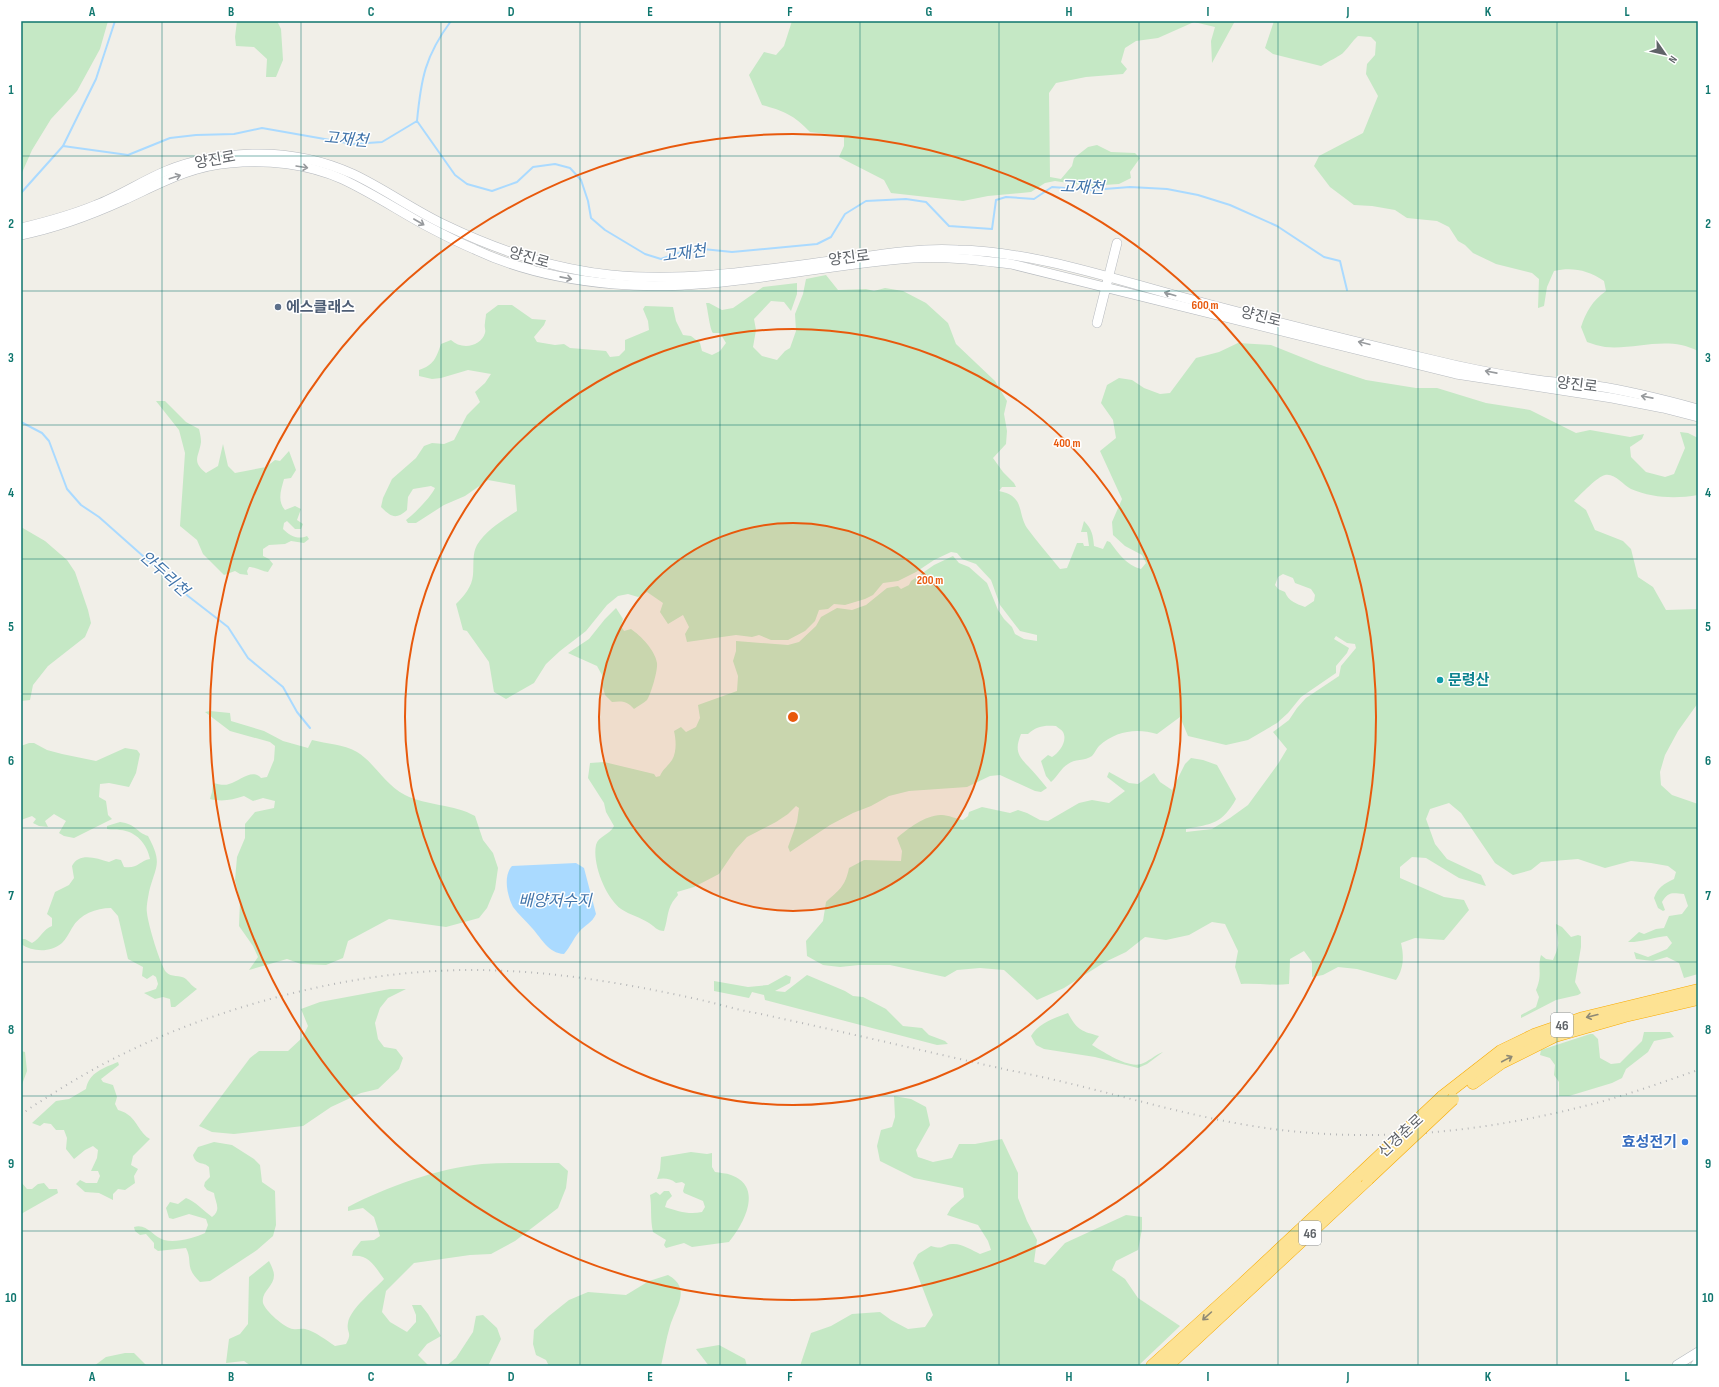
<svg xmlns="http://www.w3.org/2000/svg" width="1719" height="1387" font-family="'Sofia Sans Condensed','Noto Sans KR',sans-serif">
<style>
.green{fill:#c5e8c5;fill-rule:evenodd}
.water{fill:#aadaff}
.lines{fill:none;stroke-linecap:round;stroke-linejoin:round}
.stream{stroke:#aadaff;stroke-width:2}
.secondary-casing{stroke:#b6babf;stroke-width:10}
.highway-casing{stroke:#f9ab00;stroke-width:13}
.secondary{stroke:#fff;stroke-width:9}
.highway{stroke:#fde293;stroke-width:12}
.rail{stroke:#b6b7b8;stroke-width:2;stroke-dasharray:1 5;stroke-linecap:butt}
.highway-bridge-casing{stroke:#f9ab00;stroke-width:13;stroke-linecap:butt}
.highway-bridge{stroke:#fde293;stroke-width:12}
.oneway{stroke:#979a9d}
.oneway2{stroke:#8e8975}
.grid{fill:none;stroke:#0f766e;stroke-width:1;stroke-opacity:0.55}
.ring{fill:none;stroke:#e8590c;stroke-width:2}
.service-dot{fill:#5c6f8a;stroke:#fff;stroke-width:1.5}
.culture-dot{fill:#0f9aa8;stroke:#fff;stroke-width:1.5}
.shop-dot{fill:#3f7fe0;stroke:#fff;stroke-width:1.5}
.labels{text-anchor:middle;dominant-baseline:central;stroke-width:3;stroke-linejoin:round;paint-order:stroke}
.shield{fill:#fff;stroke:#8f9295;stroke-width:1}
.shield-label{font-size:14px;font-weight:bold;fill:#5f6368}
.street-label{font-size:15px;fill:#5f6368;stroke:#fff}
.service-label{font-size:15px;font-weight:bold;fill:#4e5e75;stroke:#fff;text-anchor:start}
.culture-label{font-size:15px;font-weight:bold;fill:#0d838f;stroke:#fff;text-anchor:start}
.shop-label{font-size:15px;font-weight:bold;fill:#366cbe;stroke:#fff;text-anchor:end}
.water-label{font-size:16px;font-style:italic;fill:#4174aa;stroke:#fff}
.centre{fill:#e8590c;stroke:#fff;stroke-width:2}
.ring-label{font-size:12px;text-anchor:middle;font-weight:bold;fill:#e8590c;stroke:#fff;stroke-width:3;stroke-linejoin:round;paint-order:stroke}
.neatline{fill:none;stroke:#0f766e;stroke-width:1.5}
.grid-label{font-size:13px;text-anchor:middle;font-weight:bold;fill:#0f766e}
</style>
<rect width="100%" height="100%" fill="#f1efe8"/>
<g class="green">
<polygon points="21,21 108,21 100,49 77,91 51,119 32,150 21,175"/>
<polygon points="237,21 277,21 281,29 283,60 276,77 266,77 267,59 254,47 236,46 235,37"/>
<path d="M792,21H1235L1212,63L1211,41L1215,27L1194,22L1158,38L1136,41L1125,48L1121,62L1127,69L1123,74L1086,77L1056,83L1049,93L1050,177L1061,179L1072,166L1074,158L1088,147L1097,145L1111,152L1135,153L1140,158L1130,172L1131,178L1119,184L1089,186L1055,181L1045,183L1031,192L988,196L963,201L891,193L884,180L839,157L844,146V136L810,132C794,115 784,111 762,105L749,75L764,52L776,55L784,46Z"/>
<path d="M1274,21H1698V351C1667,335 1637,350 1605,347C1599,346 1593,344 1587,342L1581,327C1586,312 1592,301 1606,291L1604,281C1588,270 1572,267 1554,271L1547,287L1544,306L1538,308L1539,279L1532,273L1496,264L1473,253L1465,245L1458,241L1449,227L1437,221L1407,218L1395,210L1372,206L1354,205L1330,187L1314,166L1319,156L1363,133L1378,96L1366,74L1367,64L1375,55L1376,42L1371,37L1358,36C1352,41 1349,47 1343,53C1341,55 1326,63 1321,66L1273,54L1265,48Z"/>
<path d="M826,275L838,290L866,289L874,291L885,288L903,291L926,303L948,323L956,344L995,381L1007,401L1004,414L1007,431L1006,444L993,458L1003,472L1014,483L1016,487H1002L999,491C1025,496 1017,512 1027,528C1037,542 1049,555 1060,569L1067,568L1077,543H1083L1084,546H1089L1087,532H1081L1084,521C1092,529 1093,535 1094,546L1103,549L1107,541L1110,542C1119,554 1126,565 1141,569L1146,563L1142,555L1125,546L1113,535L1112,522L1122,499L1100,451L1116,438L1113,420L1101,403L1107,385L1119,378L1132,380L1144,388L1160,394L1170,393L1196,358L1219,352L1238,343L1271,345L1321,365L1366,380L1416,388H1437L1486,403L1530,410L1576,433L1590,430L1630,437L1644,434L1642,439L1630,447L1631,457L1646,472L1665,477L1674,474L1685,448L1680,432L1688,433L1698,438V495C1675,499 1653,498 1631,489C1623,485 1615,473 1605,475C1598,476 1580,495 1574,501L1586,510L1595,530L1623,541L1631,549L1638,577L1653,587L1666,610L1698,609V703L1678,731L1665,755L1660,772L1661,785L1672,795L1698,804V974L1684,978L1679,963L1667,957L1653,961L1636,959L1634,952L1648,957L1667,949L1672,943L1667,936C1656,937 1637,943 1628,942L1639,932L1644,934L1656,929L1664,928L1669,916L1682,914L1688,906L1684,894C1673,893 1668,891 1662,902L1665,910L1663,911L1658,908L1654,898C1658,887 1664,884 1674,879L1676,872L1668,866L1651,863L1631,861L1605,868L1578,859L1541,862L1531,870L1513,875L1495,863L1461,813L1449,803L1430,809L1426,819L1435,844L1447,859L1481,875L1486,886L1459,878L1426,858L1412,857L1400,867V878L1444,897L1464,900L1469,910L1444,940L1415,938L1401,943C1404,956 1404,968 1396,980L1357,969L1338,967L1323,975L1312,977V962L1304,951L1290,959L1289,984C1273,986 1257,983 1241,984L1235,967L1238,951L1225,924L1212,922L1189,935L1166,940L1145,937L1126,952L1105,962L1064,988L1037,1000L1004,970L980,968L957,970L945,977L890,965H859L840,967L823,965L807,956L806,941L823,921L826,902C839,890 845,887 849,868L864,860L901,861L902,851L897,838C907,829 927,814 942,815C948,815 957,819 963,820L968,816L969,812L982,807L1010,813L1018,810L1027,813L1040,820L1048,821L1079,803L1092,800L1109,803L1125,791L1107,777L1109,772L1129,783L1138,784L1154,773L1160,782L1172,790L1185,764L1191,758L1203,760L1217,765L1236,799C1222,824 1212,824 1186,829V832L1212,829L1230,818L1248,805L1278,764L1287,749L1273,732L1289,720L1297,708L1306,698L1339,676L1341,666L1356,648L1355,644L1347,643L1336,636L1334,639L1349,648L1347,653L1336,666V673L1301,697L1288,713L1277,723L1248,740L1226,745L1188,736L1180,717L1157,734C1136,728 1116,731 1099,746C1096,749 1095,753 1092,756C1085,761 1074,759 1068,764C1061,768 1057,777 1051,782L1046,776L1041,761L1048,755L1052,757C1059,753 1068,741 1063,732C1062,730 1058,728 1056,726C1044,725 1037,726 1028,734H1021C1015,749 1017,755 1028,766C1035,773 1041,781 1047,788L1041,792L1035,791L1000,775L990,776L967,787L909,791L889,796L871,806L853,813L830,825L790,852L788,847L797,822L799,808L796,806L788,814L776,822L747,837L736,849L719,874L694,887L677,892L678,895C666,908 669,916 664,931C657,931 654,926 649,923C640,917 630,915 621,909C606,898 592,864 596,845C598,836 610,835 614,826L606,812L604,803L588,778L590,763L604,762L654,774L656,777L660,776C663,769 668,766 672,760C677,751 676,740 674,731L681,727L686,732L696,727L700,718L698,705L737,691L738,676L733,661L736,651V641L788,645L799,642L816,626L821,617L837,608L852,610L866,605L887,588L898,586L901,589L909,585L911,581L934,565L953,556L959,563L969,567L987,583L998,610L1004,619L1012,627L1015,634L1024,639L1037,641V635L1020,631L1000,605L991,580L976,564L962,559L957,553L951,552L934,560L916,572L898,581L883,583L873,595L865,599L845,605L834,604L828,609L819,610L815,621L805,631L788,640H771L759,635L752,637L736,635L687,642L685,634L689,627L683,615L668,624L660,612L663,603L647,592L638,597L628,594L618,596L607,605L586,631L560,651L546,664L534,683L506,699L494,692L489,662L467,631L463,630L456,604C464,596 472,587 473,575C474,565 472,554 477,545C486,530 503,520 517,511L515,485L488,480L465,496L444,505L416,523H408L406,520C414,514 431,497 435,488L431,486L413,489L408,497L407,510C396,520 391,517 381,507L383,498L392,479L416,458L424,446L432,443L444,444L454,440L467,415L480,402L475,392L485,383L491,374L468,370L441,378L432,379L419,376V370C434,365 436,358 441,344L451,340C461,350 481,347 485,333C486,330 484,327 485,323C485,320 486,317 486,314L498,305H512L532,319L546,320L544,325L534,337L537,342L555,345L564,344L570,348L606,351L610,357L619,356L625,350V340L649,330L648,321L643,309L645,306L673,307L676,321L683,335L691,336L700,343L702,351L712,355L720,351L726,343L720,333H713C710,330 708,311 706,303H709L722,310L733,308L763,287L797,283V294L791,311L784,302L771,301L754,319L756,330L753,347L762,356L777,360L785,351L790,348L796,331L795,314L803,294L806,279ZM1283,574L1293,578L1295,583L1311,589L1315,595L1314,601L1305,607C1297,604 1288,601 1285,592L1278,589L1275,585L1278,577Z"/>
<path d="M156,401H165L186,422L199,429C200,433 201,438 201,442C199,457 191,461 206,473L218,466L223,444L228,466L235,473L266,467L275,460L280,461L289,451L296,470L291,478L284,479C281,490 277,501 285,510L295,506L301,509L297,520L303,524L301,529H295L287,521L284,523L283,529C290,536 298,540 307,536L309,539L304,543L291,541L285,544L269,545L263,549V556L269,559L273,564L268,572C261,571 255,567 249,567L247,571L248,575L240,574L235,571L224,575L203,554L197,540L180,526L185,453L179,430Z"/>
<polygon points="21,527 45,541 67,560 75,572 88,610 91,623 85,637 48,666 33,685 30,700 21,701"/>
<path d="M616,608L623,619L621,626L624,631L631,629C641,636 655,650 657,663C658,670 651,694 647,700C644,703 638,706 634,709C627,701 622,701 612,702L605,695L602,684V675L597,666L568,653L589,639L605,619Z"/>
<path d="M210,711L230,713L231,721L264,731L283,741L308,748L312,740C327,744 343,744 357,752C374,762 384,784 405,795C427,806 454,804 475,816L483,840L493,853L498,868L495,889L487,908L479,918L446,927L389,919L348,941L343,958L326,965L301,964L287,959L249,970L258,957L253,946L239,926L240,901L235,880L237,857L245,838V824L255,812L274,808L275,801L263,798L253,801L244,796C232,800 222,802 210,799L212,792L213,783C218,784 224,786 229,784C240,781 252,768 261,778L267,777L274,760L275,746L270,742L230,731L205,712Z"/>
<polygon points="29,743 34,743 47,750 62,754 96,761 125,748 137,750 140,754 136,773 129,787 109,783 100,784 99,797 106,801 108,815 112,819 74,838 64,836 59,833 66,821 54,814 45,821 48,827 39,826 33,823 36,819 32,816 21,820 21,746"/>
<path d="M120,822C136,824 136,832 148,836C163,864 156,865 149,892C148,898 146,907 147,913C148,924 160,964 166,972C171,978 180,974 186,979C191,984 191,985 197,989L175,1007H171L170,999L163,997L155,999L144,993L156,989L158,984L156,977L153,975L147,979L142,976L143,967L128,959L118,916L111,908C96,908 80,914 72,928C69,933 66,939 62,943C50,953 33,952 21,944V939H25L32,943C41,938 43,929 52,926V918L47,914L55,892L69,885L74,878L72,866C79,852 96,858 109,862L116,859L121,860L124,867C138,869 139,861 150,859C147,844 136,831 120,830C116,829 112,830 107,829V826Z"/>
<path d="M1556,924L1562,927L1571,937L1578,935L1581,936V947L1575,982L1581,993L1578,995L1556,1000L1521,1018V1015L1536,1007L1539,997L1536,990C1543,974 1537,968 1541,955L1546,959L1553,960C1555,955 1559,948 1558,941C1558,935 1556,931 1556,924Z"/>
<polygon points="786,975 791,977 790,983 775,991 785,992 807,975 845,991 853,996 863,997 886,1009 903,1026 922,1028 929,1035 945,1041 948,1044 937,1045 765,1000 764,995 752,992 749,998 714,991 714,981 748,987 768,985"/>
<polygon points="390,989 406,989 388,998 380,1008 375,1023 378,1039 384,1047 396,1049 403,1058 399,1069 378,1089 361,1093 331,1107 303,1126 234,1134 212,1132 199,1126 250,1058 259,1051 288,1051 302,1038 308,1026 301,1009 320,1002"/>
<path d="M1068,1013C1077,1030 1081,1031 1099,1036L1092,1045C1104,1052 1127,1068 1141,1064C1148,1062 1155,1055 1163,1052L1147,1064L1138,1068L1095,1057L1044,1049L1036,1045L1031,1036C1039,1023 1054,1018 1068,1013Z"/>
<polygon points="1644,1032 1670,1032 1674,1037 1654,1041 1648,1052 1626,1069 1622,1078 1612,1083 1569,1096 1559,1096 1559,1082 1554,1075 1555,1065 1550,1058 1540,1055 1541,1050 1590,1034 1593,1034 1598,1039 1600,1058 1611,1064 1620,1063 1642,1041"/>
<polygon points="21,1051 25,1052 27,1071 21,1087"/>
<path d="M118,1062L119,1065L101,1079L103,1082L113,1085L117,1097L115,1104L118,1110C121,1111 125,1112 127,1114C137,1120 140,1134 150,1139L133,1156L131,1165L138,1169L134,1176L135,1183L125,1190L118,1189L113,1194V1200L99,1193L85,1192L76,1184L80,1180L86,1183H97L100,1176L98,1171H91L97,1158L98,1150L93,1146L85,1150L74,1159L66,1149L67,1138L64,1130H56L51,1124L44,1123L40,1126L32,1123L56,1101L69,1099L86,1089C89,1072 104,1068 118,1062Z"/>
<path d="M894,1096L911,1099L926,1107L930,1125L916,1150L918,1157L933,1162L952,1158L959,1144H975L1002,1139L1018,1173V1198L1027,1221L1037,1240L1034,1262L1045,1265L1065,1243L1126,1215L1142,1217V1229L1138,1250L1116,1261L1112,1270L1125,1279L1138,1298L1180,1326L1138,1366H800L811,1333L831,1326L852,1314L880,1312L891,1320L908,1329L925,1327L933,1315L913,1263L918,1254L931,1246C945,1250 942,1245 952,1244C961,1243 972,1250 980,1254L991,1250L988,1241L978,1225L947,1215L951,1208L964,1197L963,1188L914,1178L880,1161L877,1146L881,1130L892,1127L895,1117Z"/>
<path d="M214,1142L232,1145L254,1159L260,1165L262,1182L275,1191L276,1225L273,1236L257,1250L210,1281L200,1282C184,1267 193,1261 186,1248L158,1251L154,1248V1243L146,1234L140,1235L135,1231L134,1227C147,1223 153,1237 164,1240C176,1243 194,1238 205,1233L208,1225L206,1219L189,1214L173,1219L169,1218L166,1208L170,1202L178,1204L186,1198C195,1201 204,1211 212,1217C222,1210 215,1202 214,1193L207,1190L204,1186L205,1182L210,1177L209,1167C203,1161 196,1166 193,1155L198,1147Z"/>
<path d="M691,1152L707,1154L712,1153V1167L715,1172C720,1173 726,1173 731,1175C764,1187 744,1224 729,1242L692,1247L684,1243L666,1248L664,1245L666,1240L653,1232C650,1219 652,1207 650,1195L656,1192L660,1195L664,1191H669L672,1196L667,1201L665,1207C678,1211 688,1215 702,1212L705,1207L703,1201L684,1193L683,1191L685,1184L682,1182L676,1183C670,1178 664,1178 657,1179L660,1170L661,1157Z"/>
<path d="M524,1163H559L568,1171L566,1188L558,1208L515,1241L491,1254L470,1255L414,1263L386,1291L382,1312L390,1322L407,1332L416,1322V1315L412,1305H421L428,1314L441,1336L427,1344L418,1355L429,1366H251L244,1361L226,1363L229,1339L240,1334L248,1324L249,1277L269,1261C271,1265 274,1271 274,1275C274,1287 261,1291 263,1303C265,1311 285,1328 293,1329C297,1330 301,1328 305,1329C316,1332 326,1340 335,1346L346,1344C353,1332 346,1333 348,1323C350,1309 374,1290 384,1279C375,1267 369,1254 352,1256L353,1251L361,1241L374,1240L380,1236L374,1217L363,1208L348,1211V1207C386,1187 439,1168 482,1164C496,1163 510,1163 524,1163Z"/>
<polygon points="21,1182 27,1189 32,1189 38,1184 44,1183 49,1189 57,1189 58,1193 21,1214"/>
<path d="M668,1275C692,1288 676,1307 670,1326C666,1339 664,1353 661,1366H549L546,1360L536,1355L533,1344L534,1330L549,1316L569,1300L588,1292L626,1295L649,1281Z"/>
<polygon points="483,1315 497,1328 501,1339 488,1366 446,1366 456,1358 473,1332 476,1316"/>
<polygon points="719,1345 745,1359 747,1366 709,1366 696,1349"/>
<polygon points="125,1353 134,1353 147,1366 94,1366 106,1357"/>
</g>
<path class="water" d="M576,863L584,868L596,914C592,923 585,925 579,932C573,939 571,946 564,954C548,953 542,939 532,928C526,921 518,914 513,907C507,895 503,876 512,866Z"/>
<g class="lines">
<g class="stream">
<path d="M417,121C421,79 425,56 451,21"/>
<polyline points="63,146 96,79 115,21"/>
<polyline points="21,193 63,146 128,155 170,138 196,135 234,134 262,128 353,144 382,142 417,121 455,175 467,184 492,191 517,182 533,167 555,164 570,168 581,180 588,201 591,218 605,230 645,254 661,259 677,253 703,249 732,252 817,244 831,237 845,214 866,201 906,199 926,202 949,226 992,229 996,200 1006,197 1034,199 1052,187 1092,190 1130,187 1167,189 1198,195 1230,205 1277,226 1324,257 1340,261 1347,290"/>
<polyline points="21,422 42,433 49,441 67,489 81,505 99,517 188,596 228,627 248,658 283,687 297,712 310,728"/>
</g>
<g class="secondary-casing">
<g id="secondary">
<path d="M21,228C46,222 72,215 96,205C120,196 142,181 166,171C192,160 224,155 252,154C286,153 322,160 353,174C385,189 413,210 445,225C497,250 552,269 611,275C692,283 773,268 854,258C888,253 923,248 958,250C1041,252 1124,283 1204,303C1280,323 1356,342 1433,360C1469,369 1507,376 1544,381C1561,383 1579,384 1596,386C1630,391 1665,400 1698,409"/>
<path d="M21,235C56,228 91,215 124,200C159,184 190,166 230,163C267,159 308,164 342,179C370,192 396,209 423,224C440,233 457,242 474,249C518,270 566,280 614,284C714,293 813,265 913,258C945,256 978,260 1011,264L1456,374L1612,398L1663,408L1698,417"/>
<polyline points="1097,323 1117,243"/>
<polyline points="1677,1365 1698,1352"/>
<polyline points="1695,1366 1698,1361"/>
</g>
</g>
<g class="highway-casing">
<g id="highway">
<polyline points="1473,1083 1501,1063 1555,1036 1625,1016 1698,999"/>
<polyline points="1442,1097 1501,1051 1534,1035 1583,1018 1698,990"/>
<polyline points="1152,1366 1236,1290 1357,1177"/>
<polyline points="1167,1366 1368,1179"/>
</g>
</g>
<use href="#secondary" class="secondary"/>
<use href="#highway" class="highway"/>
<path class="rail" d="M21,1115C33,1105 47,1098 60,1089C105,1061 153,1038 203,1020C289,990 380,970 471,970C548,970 625,983 701,1000C719,1004 737,1010 756,1013C840,1031 924,1051 1008,1070C1099,1087 1188,1119 1281,1130C1388,1143 1497,1130 1600,1102C1633,1093 1666,1081 1698,1070"/>
<g class="highway-bridge-casing">
<g id="highway-bridge">
<polyline points="1357,1177 1442,1097"/>
<polyline points="1368,1179 1453,1099"/>
</g>
</g>
<use href="#highway-bridge" class="highway-bridge"/>
</g>
<defs><path id="oneway-shaft" d="M-6 0H5M1.5-3L5.5 0L1.5 3" fill="none" stroke-width="1.6" stroke-linecap="round" stroke-linejoin="round"/></defs>
<g class="oneway">
<use href="#oneway-shaft" transform="translate(302 167) rotate(9)"/>
<use href="#oneway-shaft" transform="translate(175 177) rotate(-18)"/>
<use href="#oneway-shaft" transform="translate(419 222) rotate(30)"/>
<use href="#oneway-shaft" transform="translate(566 278) rotate(11)"/>
<use href="#oneway-shaft" transform="translate(1170 294) rotate(-164)"/>
<use href="#oneway-shaft" transform="translate(1364 343) rotate(-166)"/>
<use href="#oneway-shaft" transform="translate(1491 372) rotate(-169)"/>
<use href="#oneway-shaft" transform="translate(1647 397) rotate(-169)"/>
</g>
<g class="oneway2">
<use href="#oneway-shaft" transform="translate(1592 1016) rotate(166)"/>
<use href="#oneway-shaft" transform="translate(1507 1059) rotate(-28)"/>
<use href="#oneway-shaft" transform="translate(1207 1316) rotate(138)"/>
</g>
<path class="grid" d="M162,21V1366M301,21V1366M441,21V1366M580,21V1366M720,21V1366M860,21V1366M999,21V1366M1139,21V1366M1278,21V1366M1418,21V1366M1557,21V1366M21,156H1698M21,291H1698M21,425H1698M21,559H1698M21,694H1698M21,828H1698M21,962H1698M21,1096H1698M21,1231H1698"/>
<circle cx="793" cy="717" r="194" fill="#e8590c" fill-opacity=".12"/>
<g class="ring">
<circle cx="793" cy="717" r="194"/>
<circle cx="793" cy="717" r="388"/>
<circle cx="793" cy="717" r="583"/>
</g>
<circle class="service-dot" cx="278" cy="307" r="4"/>
<circle class="culture-dot" cx="1440" cy="680" r="4"/>
<circle class="shop-dot" cx="1685" cy="1142" r="4"/>
<g class="labels">
<g class="shield">
<rect x="1551" y="1013" width="22" height="24" rx="3"/>
<rect x="1299" y="1221" width="22" height="24" rx="3"/>
</g>
<g class="shield-label">
<text x="1562" y="1025">46</text>
<text x="1310" y="1233">46</text>
</g>
<g class="street-label">
<text transform="translate(215 160) rotate(-10)">양진로</text>
<text transform="translate(529 258) rotate(16)">양진로</text>
<text transform="translate(849 258) rotate(-7)">양진로</text>
<text transform="translate(1261 317) rotate(14)">양진로</text>
<text transform="translate(1577 385) rotate(7)">양진로</text>
<text transform="translate(1401 1136) rotate(-43)">신경춘로</text>
</g>
<g class="service-label">
<text x="286" y="307">에스클래스</text>
</g>
<g class="culture-label">
<text x="1448" y="680">문령산</text>
</g>
<g class="shop-label">
<text x="1677" y="1142">효성전기</text>
</g>
<g class="water-label">
<text transform="translate(346 140) rotate(5)">고재천</text>
<text transform="translate(1082 188) rotate(2)">고재천</text>
<text transform="translate(684 254) rotate(-8)">고재천</text>
<text transform="translate(164 574) rotate(42)">안두리천</text>
<text x="555" y="901">배양저수지</text>
</g>
</g>
<circle cx="793" cy="717" r="6" class="centre"/>
<g class="ring-label">
<text x="1205" y="309">600 m</text>
<text x="1067" y="447">400 m</text>
<text x="930" y="584">200 m</text>
</g>
<rect width="1719" height="1387" fill="none" stroke="#ffffff" stroke-width="44"/>
<g transform="translate(1665 54) rotate(124)" stroke="#ffffff" stroke-width="3" paint-order="stroke">
<path d="M0-3L7 15L0 10L-7 15Z" fill="#5f6368"/>
<text y="-6" font-size="11" font-weight="bold" text-anchor="middle" fill="#5f6368">N</text>
</g>
<rect x="22" y="22" width="1675" height="1343" class="neatline"/>
<g class="grid-label">
<text x="92" y="16">A</text>
<text x="231" y="16">B</text>
<text x="371" y="16">C</text>
<text x="511" y="16">D</text>
<text x="650" y="16">E</text>
<text x="790" y="16">F</text>
<text x="929" y="16">G</text>
<text x="1069" y="16">H</text>
<text x="1208" y="16">I</text>
<text x="1348" y="16">J</text>
<text x="1488" y="16">K</text>
<text x="1627" y="16">L</text>
<text x="11" y="94">1</text>
<text x="1708" y="94">1</text>
<text x="11" y="228">2</text>
<text x="1708" y="228">2</text>
<text x="11" y="362">3</text>
<text x="1708" y="362">3</text>
<text x="11" y="497">4</text>
<text x="1708" y="497">4</text>
<text x="11" y="631">5</text>
<text x="1708" y="631">5</text>
<text x="11" y="765">6</text>
<text x="1708" y="765">6</text>
<text x="11" y="900">7</text>
<text x="1708" y="900">7</text>
<text x="11" y="1034">8</text>
<text x="1708" y="1034">8</text>
<text x="11" y="1168">9</text>
<text x="1708" y="1168">9</text>
<text x="11" y="1302">10</text>
<text x="1708" y="1302">10</text>
<text x="92" y="1381">A</text>
<text x="231" y="1381">B</text>
<text x="371" y="1381">C</text>
<text x="511" y="1381">D</text>
<text x="650" y="1381">E</text>
<text x="790" y="1381">F</text>
<text x="929" y="1381">G</text>
<text x="1069" y="1381">H</text>
<text x="1208" y="1381">I</text>
<text x="1348" y="1381">J</text>
<text x="1488" y="1381">K</text>
<text x="1627" y="1381">L</text>
</g>
</svg>
